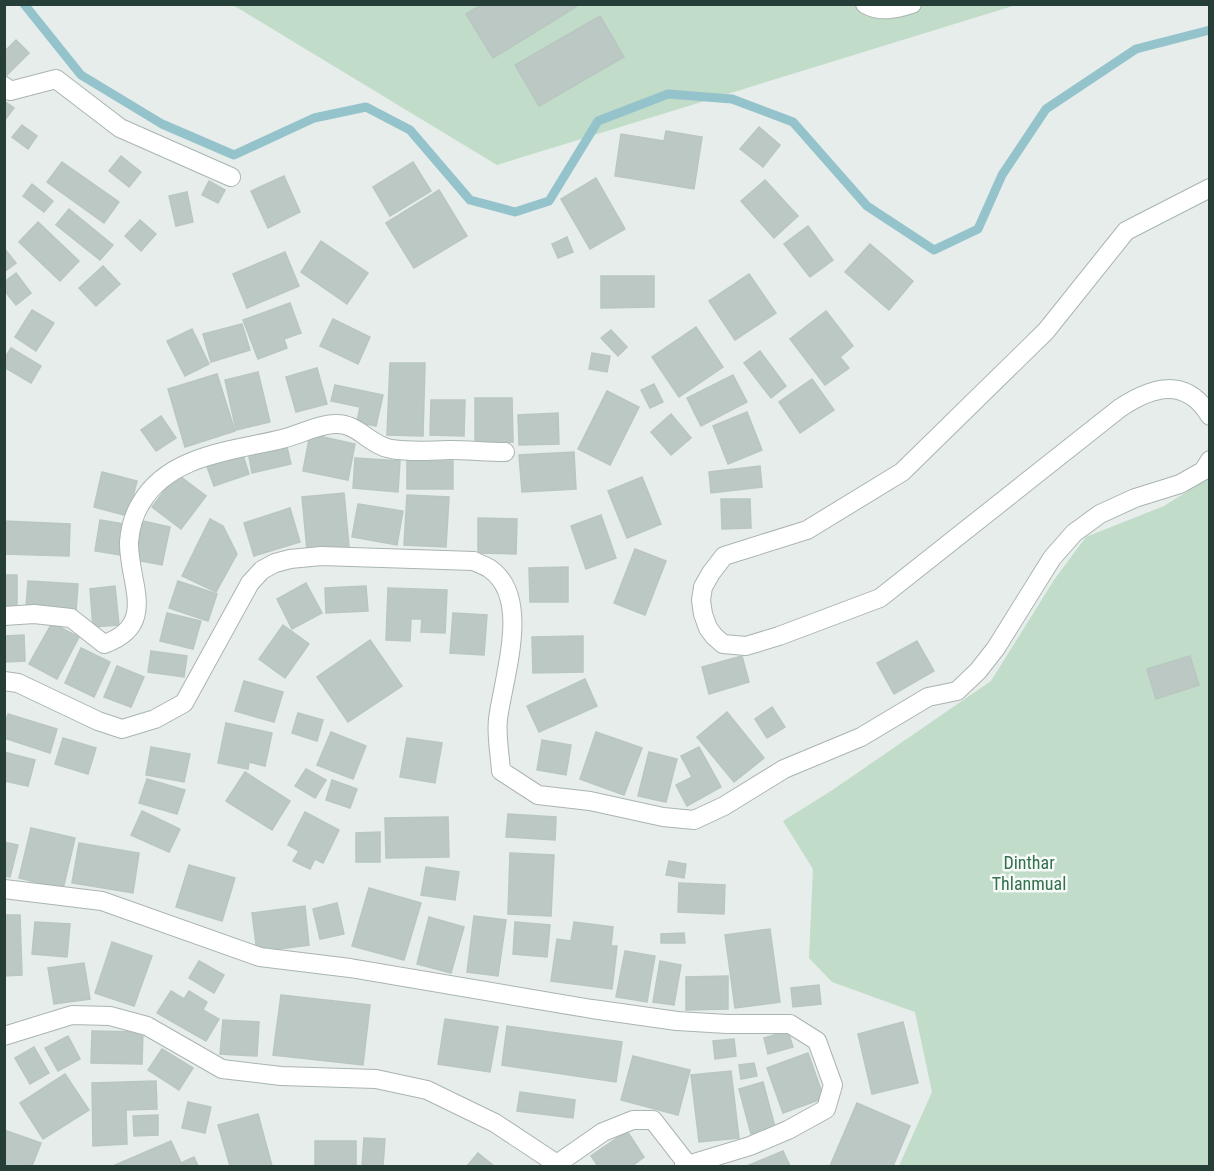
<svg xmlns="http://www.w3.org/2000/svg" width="1214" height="1171" font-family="'Roboto Condensed',sans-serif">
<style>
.green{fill:#c1dcc9}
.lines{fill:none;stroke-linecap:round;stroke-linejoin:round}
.stream{stroke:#94c3cc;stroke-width:9}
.building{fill:#bbc8c3;stroke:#b9c6c1;stroke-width:1.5}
.minor-casing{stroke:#a9b5b1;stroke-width:20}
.minor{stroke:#fff;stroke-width:18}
.labels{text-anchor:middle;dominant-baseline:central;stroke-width:5;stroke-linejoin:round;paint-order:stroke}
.park-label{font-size:18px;fill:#34714d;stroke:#f6faf8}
</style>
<rect width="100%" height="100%" fill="#e6edea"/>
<g class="green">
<polygon points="233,5 1016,5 497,165"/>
<polygon points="1209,478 1209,1166 899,1166 932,1092 915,1012 832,982 809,958 813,869 783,821 831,791 991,681 1054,580 1086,537 1164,506"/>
</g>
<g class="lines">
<polyline class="stream" points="24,4 81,75 162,124 234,155 314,118 366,107 410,130 470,200 515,212 549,201 598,121 668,94 732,99 793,122 867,206 934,250 978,229 1002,175 1046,109 1136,49 1210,30"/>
</g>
<g class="building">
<polygon points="482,4 575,4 576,7 493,58 466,14"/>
<polygon points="600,16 624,57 539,106 515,65"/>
<polygon points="16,40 29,53 6,76 4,74 4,52"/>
<polygon points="4,101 14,108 4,121"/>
<polygon points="22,125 37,136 28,149 12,137"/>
<polygon points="759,127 780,145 763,167 740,149"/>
<polygon points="666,131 702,137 694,189 615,176 621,134 664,141"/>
<polygon points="121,156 141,172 129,187 109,171"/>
<polygon points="62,162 119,202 104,223 47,182"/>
<polygon points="413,162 431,191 390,216 373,187"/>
<polygon points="284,176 300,212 268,228 251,191"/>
<polygon points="596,178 625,229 590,249 561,199"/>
<polygon points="765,180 798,216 774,238 741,201"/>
<polygon points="209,181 225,190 218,203 202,195"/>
<polygon points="32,184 53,201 44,212 23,196"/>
<polygon points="439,190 467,236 414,268 386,223"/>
<polygon points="187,192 193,222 176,226 169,196"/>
<polygon points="69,209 113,245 100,260 56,225"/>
<polygon points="140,220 156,234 141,251 125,236"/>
<polygon points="38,222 79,261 60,281 19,242"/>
<polygon points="808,226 833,260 810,277 784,244"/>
<polygon points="567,237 573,252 558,258 552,244"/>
<polygon points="321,241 368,273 347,304 301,272"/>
<polygon points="870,244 913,281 889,310 845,272"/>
<polygon points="4,248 16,263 4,272"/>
<polygon points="285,252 299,286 247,308 233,274"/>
<polygon points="103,266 120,284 96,306 79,288"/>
<polygon points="16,273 31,293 16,305 4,290 4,282"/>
<polygon points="749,274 776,313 735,340 709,301"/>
<polygon points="601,276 654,276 654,307 601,308"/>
<polygon points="290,303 301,333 284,339 287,348 258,359 243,320"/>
<polygon points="32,310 54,323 36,351 15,337"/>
<polygon points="826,311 853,346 840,357 849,368 825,385 790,339"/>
<polygon points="333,319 370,337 358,364 320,346"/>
<polygon points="242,324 250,350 211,362 203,334"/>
<polygon points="696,327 723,367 679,397 652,357"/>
<polygon points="192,329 209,364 185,376 167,341"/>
<polygon points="611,330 627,347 618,356 601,338"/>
<polygon points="11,348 41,366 31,383 4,367 4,359"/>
<polygon points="760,351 786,386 771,398 744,363"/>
<polygon points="592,353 610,356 607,372 589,369"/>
<polygon points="390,363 425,363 423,436 387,435"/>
<polygon points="317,368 327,404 296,412 286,377"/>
<polygon points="258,372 270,422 236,430 225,380"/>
<polygon points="217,374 235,431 185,447 168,389"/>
<polygon points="733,375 747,402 701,426 687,398"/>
<polygon points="812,379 834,410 800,433 779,402"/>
<polygon points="654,384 663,402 650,408 641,390"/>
<polygon points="335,385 383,395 376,426 357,422 360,407 331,401"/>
<polygon points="607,391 639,407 610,465 578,449"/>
<polygon points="475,398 512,398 513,442 475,443"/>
<polygon points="431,400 465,400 464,436 430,435"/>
<polygon points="747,412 762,450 728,464 713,426"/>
<polygon points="558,413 559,444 519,445 518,415"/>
<polygon points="671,414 691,438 671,455 651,432"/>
<polygon points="161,416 176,438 156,451 141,430"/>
<polygon points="310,434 355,444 348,480 303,471"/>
<polygon points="286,443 291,464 252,473 248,451"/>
<polygon points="242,452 249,474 214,486 206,464"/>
<polygon points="574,452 576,489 522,492 519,455"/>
<polygon points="355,458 400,461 398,492 353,488"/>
<rect x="407" y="461" width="46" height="28"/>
<polygon points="760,466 762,487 711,493 709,472"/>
<polygon points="102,472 137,481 128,516 94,507"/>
<polygon points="177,474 206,496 181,529 152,507"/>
<polygon points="642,477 661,524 627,538 608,491"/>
<polygon points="344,493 349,546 307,550 302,497"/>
<polygon points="407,495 449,497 446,547 404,545"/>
<polygon points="721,499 750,499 751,528 722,529"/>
<polygon points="358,504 403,511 397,545 352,537"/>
<polygon points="290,508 300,542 254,556 244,523"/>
<polygon points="601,515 616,558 586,569 571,526"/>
<polygon points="478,518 517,519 516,554 478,553"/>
<polygon points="210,519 223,526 237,554 216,592 182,576"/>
<polygon points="100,520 125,524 120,555 95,551"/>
<polygon points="4,521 70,524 69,556 4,554"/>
<polygon points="143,521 170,527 162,565 135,560"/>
<polygon points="635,549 666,561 645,615 614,603"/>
<polygon points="568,567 568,602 530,602 529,568"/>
<rect x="4" y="575" width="13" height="34"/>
<polygon points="28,581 78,584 76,611 26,607"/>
<polygon points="178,581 217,594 208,621 169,608"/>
<polygon points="306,583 322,613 292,629 277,599"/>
<polygon points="115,586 119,625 93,627 90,589"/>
<polygon points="366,586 368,611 326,613 325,588"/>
<polygon points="388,588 447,590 445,633 421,632 422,619 411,619 410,641 386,640"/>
<polygon points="167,613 201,621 193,649 160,641"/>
<polygon points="453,613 487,615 484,655 450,653"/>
<polygon points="52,623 79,637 57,679 29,664"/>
<polygon points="283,625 309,644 285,678 259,659"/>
<polygon points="24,635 25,661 4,662 4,636"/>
<polygon points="583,636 583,672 533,673 532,637"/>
<polygon points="370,640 402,686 348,722 317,677"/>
<polygon points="917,641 934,671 894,694 877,663"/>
<polygon points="81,648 110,662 94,697 65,683"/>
<polygon points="151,651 187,656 184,677 148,672"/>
<polygon points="742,656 749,682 709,694 702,667"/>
<polygon points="1190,656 1199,685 1156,699 1147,669"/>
<polygon points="117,666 144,677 131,707 104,697"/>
<polygon points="585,679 597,706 539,732 527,706"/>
<polygon points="244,681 283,692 274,722 235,711"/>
<polygon points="772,707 785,727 767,738 755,719"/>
<polygon points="727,712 764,758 734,782 697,737"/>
<polygon points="298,713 323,720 317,741 292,733"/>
<polygon points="8,714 57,729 50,753 4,738 4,726"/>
<polygon points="226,723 272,733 265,766 249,762 248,769 218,763"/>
<polygon points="331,732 366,746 353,779 317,765"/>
<polygon points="596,732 642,748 624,795 580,779"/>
<polygon points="63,738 96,748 88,774 55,764"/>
<polygon points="407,738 442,743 435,783 400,777"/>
<polygon points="542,740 571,745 566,775 537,770"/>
<polygon points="151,747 190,754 184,782 146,775"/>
<polygon points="699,747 721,787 687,806 676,785 692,777 681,756"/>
<polygon points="4,752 35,760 28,786 4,781"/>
<polygon points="649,752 677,759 666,802 638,796"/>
<polygon points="306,769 326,780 315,798 295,786"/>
<polygon points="245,772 290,801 272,830 226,801"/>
<polygon points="147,779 185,790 177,814 139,803"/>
<polygon points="332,780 357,789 350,808 326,800"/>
<polygon points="142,811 180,829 169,852 131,835"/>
<polygon points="305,812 339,830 323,863 315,859 310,869 293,861 299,851 288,845"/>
<polygon points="508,814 556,817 555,840 506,837"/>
<polygon points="448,817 449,857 386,858 385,818"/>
<polygon points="31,828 75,838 63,889 19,878"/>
<polygon points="380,832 380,862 356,862 356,833"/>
<polygon points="4,842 18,845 10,877 4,876"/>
<polygon points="79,843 139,853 133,893 72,883"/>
<polygon points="510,853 554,855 551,916 508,914"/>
<polygon points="669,861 686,864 684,878 666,875"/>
<polygon points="189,865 235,878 222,921 176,907"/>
<polygon points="426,867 459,872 455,900 421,895"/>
<polygon points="679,883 725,885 724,914 678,912"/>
<polygon points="369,888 421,903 404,960 352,946"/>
<polygon points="337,903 344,934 320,939 313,909"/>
<polygon points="305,906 309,945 257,952 252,913"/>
<polygon points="4,915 20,915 22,975 4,976"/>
<polygon points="474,916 506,920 498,976 467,972"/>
<polygon points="429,917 464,927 451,973 417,964"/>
<polygon points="35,922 70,924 67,957 32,954"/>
<polygon points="515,922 550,925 547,957 513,954"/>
<polygon points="574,922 613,927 611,946 617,946 612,989 551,981 557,939 571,941"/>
<polygon points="770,929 780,1002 735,1008 725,935"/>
<polygon points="684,933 685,943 661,943 661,934"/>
<polygon points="112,942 152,956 134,1006 95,993"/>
<polygon points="625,951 655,956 647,1002 616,997"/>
<polygon points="199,961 224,975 214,993 189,978"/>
<polygon points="660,961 681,965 674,1005 653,1002"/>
<polygon points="84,963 90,999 54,1004 48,968"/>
<polygon points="728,976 728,1009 686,1010 686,977"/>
<polygon points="819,985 821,1004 793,1007 791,988"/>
<polygon points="171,991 184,999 189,991 207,1002 203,1010 219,1019 206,1041 157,1013"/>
<polygon points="281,995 370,1005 363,1065 273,1055"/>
<polygon points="445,1019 498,1027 490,1072 438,1064"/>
<polygon points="223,1020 259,1022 257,1056 220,1054"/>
<polygon points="903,1022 918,1083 872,1094 858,1034"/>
<polygon points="507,1026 622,1042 616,1082 502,1065"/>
<polygon points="92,1031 143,1032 142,1064 91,1063"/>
<polygon points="788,1031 793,1047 768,1054 764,1038"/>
<polygon points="68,1036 80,1059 58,1071 45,1048"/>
<polygon points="734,1039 736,1056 715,1059 713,1041"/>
<polygon points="34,1047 49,1073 30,1084 15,1058"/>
<polygon points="162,1049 193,1068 179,1090 148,1070"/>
<polygon points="808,1053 824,1098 783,1113 767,1068"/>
<polygon points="633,1056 690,1070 678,1115 621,1100"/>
<polygon points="754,1063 757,1076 741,1079 739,1065"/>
<polygon points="731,1071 739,1138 699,1142 691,1075"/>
<polygon points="65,1074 89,1110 43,1139 20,1103"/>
<polygon points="156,1081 157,1109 126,1110 127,1144 93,1146 92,1083"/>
<polygon points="763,1082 775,1127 751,1134 739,1089"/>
<polygon points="520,1092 575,1100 573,1118 517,1111"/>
<polygon points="188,1102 211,1107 205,1133 182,1128"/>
<polygon points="857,1103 910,1126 893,1166 830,1166"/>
<polygon points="258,1114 272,1166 230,1166 218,1125"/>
<polygon points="158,1115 158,1135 134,1136 133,1116"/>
<polygon points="4,1130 41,1143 32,1166 4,1166"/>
<polygon points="627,1131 644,1157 632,1166 598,1166 591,1156"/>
<polygon points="364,1138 385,1139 383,1166 362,1166"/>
<polygon points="171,1141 181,1163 194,1157 198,1166 113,1166"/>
<rect x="315" y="1141" width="41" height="25"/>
<polygon points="783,1151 790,1166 747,1166"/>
<polygon points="478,1153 494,1166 467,1166"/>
</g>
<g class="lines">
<g class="minor-casing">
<g id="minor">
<path d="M865,4C880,13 896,9 912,4"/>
<polyline points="4,86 10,91 56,79 120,128 231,177"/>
<path d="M1210,188L1126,231L1046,331L902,472L807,530L724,556L711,573L703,587L701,600L703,614L708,628L714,636L723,644L746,646L779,636L880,598L1120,408C1153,386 1186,377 1210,416"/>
<path d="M4,616L34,614L71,618L104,644C159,625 128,582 129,542C130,530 134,514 141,503C169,455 232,451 282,439C299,435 316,425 334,424C357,422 369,445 391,449C411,452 430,451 450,450C468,450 487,452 505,452"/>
<path d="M4,681L18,683L98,721L122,729L155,719L184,703L250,583L262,570L275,563L290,559L321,556L474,561C479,564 486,566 490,569C532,598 503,678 498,719C496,736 500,754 501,771L538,795L590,801L663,817L694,820L724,806L784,769L861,737L928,697L957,691L978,671L996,648L1052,558L1074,533L1100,514L1135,498L1180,484L1203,471L1210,460"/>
<polyline points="4,889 102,901 260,957 350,968 592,1009 677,1021 727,1024 790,1024 817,1041 833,1085 826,1109 788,1130 750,1146 684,1166"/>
<polyline points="4,1036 72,1015 110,1016 147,1026 222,1069 281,1076 376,1079 427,1090 495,1123 557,1164 603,1132 633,1120 653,1120 688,1165"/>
</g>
</g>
<use href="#minor" class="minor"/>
</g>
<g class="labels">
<g class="park-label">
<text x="1029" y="862">Dinthar<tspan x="1029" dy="21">Thlanmual</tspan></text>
</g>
</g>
<rect width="1214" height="1171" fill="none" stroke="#263e38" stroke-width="12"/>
</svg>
